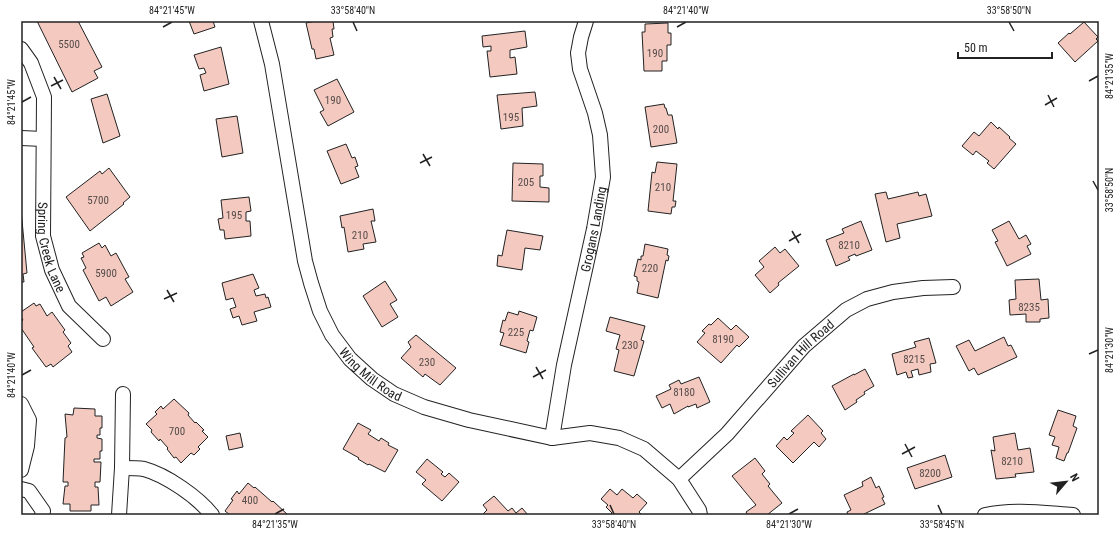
<svg xmlns="http://www.w3.org/2000/svg" width="1120" height="536" font-family="'Roboto Condensed',sans-serif">
<style>
.building{fill:#f3c9c0;stroke:#222}
.lines{fill:none;stroke-linecap:round;stroke-linejoin:round}
.minor-casing{stroke:#222;stroke-width:16}
.minor{stroke:#fff;stroke-width:14}
.ticks{fill:none;stroke:#222;stroke-width:1.5}
.labels{text-anchor:middle;dominant-baseline:central;stroke-width:3;stroke-linejoin:round;paint-order:stroke}
.number-label{font-size:11px;fill:#564c4a}
.street-label{font-size:13px;fill:#222;stroke:#fff}
.neatline{fill:none;stroke:#222;stroke-width:1.5}
.ticks-label{font-size:10px;text-anchor:middle;fill:#222}
</style>
<rect width="100%" height="100%" fill="#fff"/>
<g class="building">
<polygon points="37,21 78,21 102,67 94,71 98,78 72,92"/>
<polygon points="189,21 213,21 215,27 194,34"/>
<polygon points="315,21 333,21 334,29 332,29 333,37 330,38 334,55 316,59 314,49 312,49 306,23"/>
<polygon points="1084,22 1098,37 1096,39 1098,41 1075,62 1058,43 1069,33 1070,34"/>
<polygon points="668,23 668,33 671,33 671,45 667,45 667,61 662,61 662,71 644,71 642,32 645,32 645,24"/>
<polygon points="525,31 527,47 510,50 510,58 515,57 517,74 490,77 487,51 491,51 491,46 483,47 482,36"/>
<polygon points="221,47 229,84 204,91 200,75 206,73 204,68 199,69 194,55"/>
<polygon points="337,79 354,112 328,126 320,112 324,110 314,90"/>
<polygon points="535,92 537,106 522,108 523,126 501,129 497,95"/>
<polygon points="107,94 120,136 103,143 91,99"/>
<polygon points="664,104 665,108 666,108 668,115 672,115 677,143 651,147 645,107"/>
<polygon points="237,116 243,153 222,157 216,119"/>
<polygon points="991,122 998,129 999,127 1010,137 1009,138 1016,144 994,169 987,163 989,161 976,151 973,155 962,146 974,132 979,136"/>
<polygon points="346,144 352,158 355,157 358,166 355,167 359,177 341,184 327,151"/>
<polygon points="657,162 677,164 673,201 676,201 675,207 672,207 671,214 648,211 652,172 655,173"/>
<polygon points="513,163 543,164 543,176 540,176 540,187 549,188 549,202 512,201"/>
<polygon points="109,168 130,197 123,203 124,204 90,231 66,197 100,171 102,174"/>
<polygon points="886,192 888,199 918,192 919,196 926,194 932,216 897,224 900,238 886,242 875,194"/>
<polygon points="249,197 251,211 246,212 246,221 250,221 251,236 225,239 224,230 220,230 218,219 223,218 221,200"/>
<polygon points="373,209 375,221 371,221 376,242 363,244 364,249 348,252 344,227 342,228 340,216"/>
<polygon points="21,210 27,273 23,274 24,282 21,282"/>
<polygon points="861,221 872,250 856,256 855,254 848,257 850,260 836,266 826,240 844,233 842,229"/>
<polygon points="1009,221 1019,239 1026,235 1031,244 1027,246 1031,254 1007,266 995,242 998,241 992,230"/>
<polygon points="507,230 543,236 540,250 525,248 522,270 497,266 498,255 502,256"/>
<polygon points="99,243 102,248 105,245 111,256 116,253 129,277 125,279 133,292 111,306 106,297 99,301 83,270 86,268 81,258 84,257 82,253"/>
<polygon points="645,244 668,249 667,255 669,256 668,261 666,260 658,298 637,293 639,282 637,281 637,277 634,276 638,259 641,260 641,256 643,256"/>
<polygon points="775,247 780,253 785,249 799,266 778,283 779,285 770,293 755,275 764,267 759,261"/>
<polygon points="253,274 259,288 254,290 256,296 265,294 266,298 268,297 271,307 254,312 257,321 242,325 239,316 233,318 230,309 236,307 233,298 226,300 222,283"/>
<polygon points="1039,279 1041,300 1048,299 1049,318 1040,319 1040,322 1026,322 1026,314 1010,315 1009,300 1016,299 1015,280"/>
<polygon points="385,281 397,300 390,304 398,317 382,327 363,296"/>
<polygon points="34,303 36,306 40,304 47,316 52,312 65,330 63,332 71,343 68,346 72,352 53,367 51,364 46,367 32,348 34,347 21,328 21,322 23,320 21,317 21,312"/>
<polygon points="519,311 537,317 533,331 530,330 527,341 529,342 526,353 500,345 504,333 500,332 503,320 505,321 508,312 518,315"/>
<polygon points="610,317 645,326 641,340 644,341 634,376 614,371 619,350 616,349 620,335 606,331"/>
<polygon points="718,318 731,330 736,325 749,337 739,347 737,345 721,363 697,342 705,333 702,331 709,324 711,325"/>
<polygon points="416,335 456,368 440,385 425,374 423,377 401,358 411,347 408,342"/>
<polygon points="1004,337 1008,346 1011,345 1017,357 978,375 974,368 969,371 956,346 969,340 975,351"/>
<polygon points="929,338 936,363 930,364 931,372 919,375 918,369 911,371 913,377 908,378 906,372 897,375 892,354 916,347 914,342"/>
<polygon points="865,369 874,386 864,392 865,394 856,400 857,402 845,410 832,386 854,374 854,375"/>
<polygon points="699,377 710,402 697,408 696,404 688,407 688,406 674,414 670,404 662,408 656,396 671,389 669,385 679,380 681,384"/>
<polygon points="174,399 189,413 188,415 195,423 196,422 204,430 202,431 208,437 198,447 200,449 194,455 191,453 181,463 176,457 174,458 167,449 168,448 160,439 159,441 151,432 152,430 146,424 157,414 155,412 161,406 163,409"/>
<polygon points="74,408 95,409 95,416 102,416 102,428 100,428 100,435 97,435 97,438 102,439 102,451 100,451 100,459 94,459 94,462 101,462 100,482 95,482 95,487 98,487 99,505 91,505 91,511 70,511 70,504 63,504 65,486 68,486 68,482 63,482 65,438 67,437 65,414 73,415"/>
<polygon points="1058,410 1076,416 1073,426 1077,428 1068,453 1067,453 1064,461 1056,458 1059,447 1052,445 1055,437 1049,435"/>
<polygon points="808,415 823,431 821,433 826,439 819,447 814,442 793,463 776,446 784,437 787,440 794,433 791,431"/>
<polygon points="358,423 371,430 368,434 379,441 381,438 389,443 388,445 398,450 385,472 369,464 368,465 358,459 359,458 343,449"/>
<polygon points="240,433 243,447 229,450 226,436"/>
<polygon points="1015,433 1018,450 1030,448 1034,472 1015,474 1016,477 996,479 991,450 995,451 993,437"/>
<polygon points="945,455 952,477 915,489 907,468"/>
<polygon points="755,458 765,471 762,474 770,484 768,486 782,503 767,515 748,515 746,512 756,505 732,476"/>
<polygon points="427,459 443,472 441,474 445,477 449,473 459,482 442,501 422,484 426,480 416,472"/>
<polygon points="871,477 876,488 879,486 884,497 882,498 885,504 864,514 865,515 848,515 847,512 851,510 844,495 863,486 862,482"/>
<polygon points="248,483 254,488 255,487 272,502 273,501 288,515 230,515 225,511 233,500 231,499 237,491 239,494"/>
<polygon points="610,489 617,495 622,489 633,498 637,494 647,503 639,512 642,515 610,515 612,513 606,507 608,505 601,499"/>
<polygon points="494,496 508,511 512,508 516,513 522,508 528,515 482,515 487,510 483,505"/>
</g>
<g class="lines">
<g class="minor-casing">
<g id="minor">
<path id="s1" d="M261,21L272,64L305,261L311,283L320,311L332,335L350,359L372,379L394,394L424,407L469,420L552,438L590,433L619,438L644,449L679,479L699,510L700,515"/>
<path id="s2" d="M21,49L31,63L44,97L43,236L52,270L69,306L103,339"/>
<polyline points="21,138 43,139"/>
<polyline points="21,404 29,420 27,446 21,470"/>
<path id="s3" d="M552,438L564,365L594,229L603,177L600,135L595,113L580,69L578,53L581,37L586,21"/>
<path d="M122,468C129,468 138,468 144,469C166,475 198,497 212,515"/>
<path id="s4" d="M679,479L727,434L804,346L846,310L867,299L893,292L923,288L953,287"/>
<polyline points="21,489 29,491 43,511 42,515"/>
<polyline points="119,515 122,468 123,394"/>
<path d="M985,515C1015,509 1043,513 1073,515"/>
</g>
</g>
<use href="#minor" class="minor"/>
</g>
<path class="ticks" d="M353,22L357,31M1009,22L1014,31M163,27L172,22M677,27L686,22M54,77L61,89M1089,81L1098,76M51,86L63,80M1048,95L1054,107M22,102L31,97M1045,105L1057,98M423,154L430,166M420,163L432,157M1093,181L1098,190M792,231L799,243M789,241L801,234M167,290L174,302M164,299L177,293M1089,354L1098,350M536,367L543,379M22,375L31,370M533,377L546,370M905,444L912,457M902,454L915,447M610,505L614,514M938,505L942,514M275,514L284,509M789,514L798,509"/>
<g class="labels">
<g class="number-label">
<text x="69" y="44">5500</text>
<text x="655" y="53">190</text>
<text x="333" y="100">190</text>
<text x="511" y="117">195</text>
<text x="661" y="129">200</text>
<text x="526" y="182">205</text>
<text x="663" y="187">210</text>
<text x="98" y="200">5700</text>
<text x="234" y="215">195</text>
<text x="360" y="235">210</text>
<text x="849" y="245">8210</text>
<text x="650" y="268">220</text>
<text x="106" y="273">5900</text>
<text x="1029" y="307">8235</text>
<text x="516" y="332">225</text>
<text x="723" y="339">8190</text>
<text x="630" y="345">230</text>
<text x="914" y="359">8215</text>
<text x="427" y="362">230</text>
<text x="684" y="392">8180</text>
<text x="177" y="431">700</text>
<text x="1012" y="461">8210</text>
<text x="930" y="473">8200</text>
<text x="250" y="500">400</text>
</g>
<g class="street-label">
<text stroke="none"><textPath href="#s3" startOffset="213">Grogans Landing</textPath></text>
<text stroke="none"><textPath href="#s2" startOffset="205">Spring Creek Lane</textPath></text>
<text stroke="none"><textPath href="#s4" startOffset="175">Sullivan Hill Road</textPath></text>
<text stroke="none"><textPath href="#s1" startOffset="379">Wing Mill Road</textPath></text>
</g>
</g>
<rect width="1120" height="536" fill="none" stroke="#ffffff" stroke-width="44"/>
<g transform="translate(1066 482) rotate(62)" stroke="#ffffff" stroke-width="3" paint-order="stroke">
<path d="M0-3L7 15L0 10L-7 15Z" fill="#222222"/>
<text y="-6" font-size="11" font-weight="bold" text-anchor="middle" fill="#222222">N</text>
</g>
<path d="M958 52v6h94v-6" fill="none" stroke="#222222" stroke-width="2"/>
<text x="964" y="52" font-size="12" fill="#222222" stroke="#ffffff" stroke-width="3" paint-order="stroke">50 m</text>
<rect x="22" y="22" width="1076" height="492" class="neatline"/>
<g class="ticks-label">
<text x="172" y="14">84°21'45"W</text>
<text x="353" y="14">33°58'40"N</text>
<text x="686" y="14">84°21'40"W</text>
<text x="1009" y="14">33°58'50"N</text>
<text transform="translate(1109 76) rotate(-90)" y="4">84°21'35"W</text>
<text transform="translate(11 102) rotate(-90)" y="4">84°21'45"W</text>
<text transform="translate(1109 190) rotate(-90)" y="4">33°58'50"N</text>
<text transform="translate(1109 350) rotate(-90)" y="4">84°21'30"W</text>
<text transform="translate(11 375) rotate(-90)" y="4">84°21'40"W</text>
<text x="275" y="528">84°21'35"W</text>
<text x="614" y="528">33°58'40"N</text>
<text x="789" y="528">84°21'30"W</text>
<text x="942" y="528">33°58'45"N</text>
</g>
</svg>
